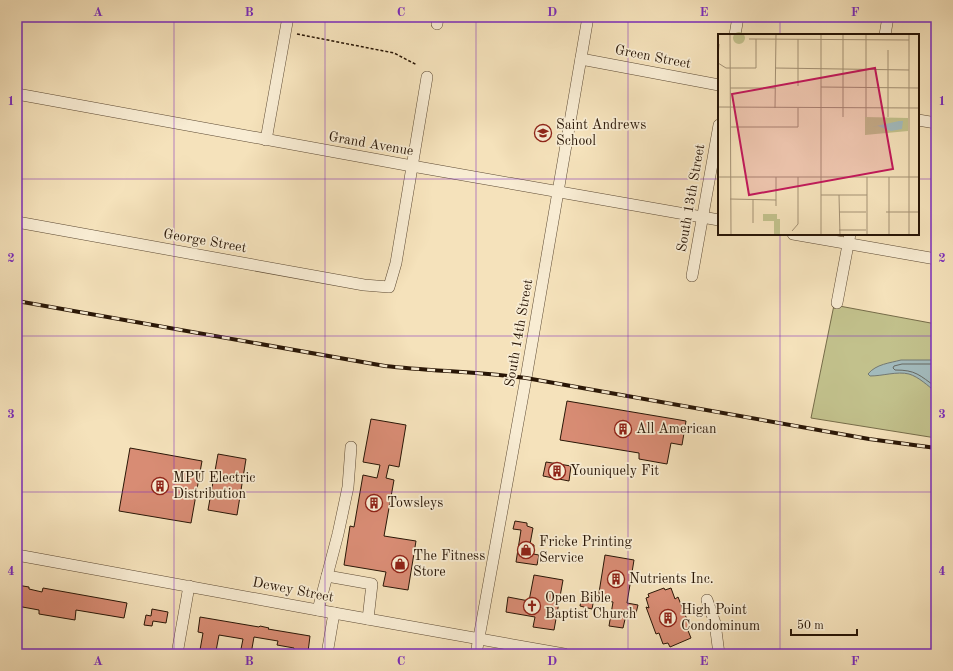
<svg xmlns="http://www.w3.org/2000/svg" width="953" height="671" font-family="'Old Standard TT',serif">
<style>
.green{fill:#c2c18c;stroke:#766c49}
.water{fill:#a2babc;stroke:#727873}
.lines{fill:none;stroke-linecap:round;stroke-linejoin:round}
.shore{stroke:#666861;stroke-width:1}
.building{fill:#d88c74;stroke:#291606}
.minor-casing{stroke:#5c4933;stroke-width:12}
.path{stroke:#291606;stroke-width:1.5;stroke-dasharray:3 2;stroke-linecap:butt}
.minor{stroke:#f8ecd3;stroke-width:11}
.rail-casing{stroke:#291606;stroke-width:4}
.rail{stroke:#f8ecd3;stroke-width:2.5;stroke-dasharray:8;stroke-linecap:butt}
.grid{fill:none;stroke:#7b2cbf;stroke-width:1;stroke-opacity:0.55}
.labels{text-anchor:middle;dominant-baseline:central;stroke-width:3.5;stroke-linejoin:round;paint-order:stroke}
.street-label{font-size:14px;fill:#291606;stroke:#f8ecd3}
.poi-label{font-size:14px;fill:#291606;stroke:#f8ecd3;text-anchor:start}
.inset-road{fill:none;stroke:#a39073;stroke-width:1}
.view{fill:#c2185b;fill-opacity:0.15;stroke:#c2185b;stroke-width:2}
.inset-edge{fill:none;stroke:#291606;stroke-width:2}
.neatline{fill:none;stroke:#7b2cbf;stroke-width:1.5}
.grid-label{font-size:13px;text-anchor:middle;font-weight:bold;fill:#7b2cbf}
</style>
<rect width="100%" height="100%" fill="#f5e2bb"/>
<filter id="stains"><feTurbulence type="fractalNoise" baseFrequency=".005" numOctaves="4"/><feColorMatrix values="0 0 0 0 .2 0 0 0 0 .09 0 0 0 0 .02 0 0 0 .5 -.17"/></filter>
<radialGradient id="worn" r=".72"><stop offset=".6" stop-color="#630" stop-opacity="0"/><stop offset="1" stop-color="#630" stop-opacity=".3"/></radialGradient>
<polygon class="green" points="834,305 936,324 936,438 811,418"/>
<path class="water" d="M901,360H936V392C928,386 919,377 909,374C897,371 883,376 870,376L868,374C876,364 890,363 901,360Z"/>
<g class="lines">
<path class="shore" d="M936,364H902L894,366L893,368L895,370C916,370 919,375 936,387"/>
</g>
<g class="building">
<polygon points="567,401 686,421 682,445 671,443 667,464 639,459 639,453 560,440"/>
<polygon points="371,419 406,425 399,467 389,465 386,478 394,480 384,536 416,541 408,590 383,586 386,572 344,565 350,526 354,527 363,475 377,478 380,465 363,462"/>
<polygon points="130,448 202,461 191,523 119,511"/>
<polygon points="218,454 246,459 237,515 208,510"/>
<polygon points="546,462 571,466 569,481 543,476"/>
<polygon points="515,521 527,523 527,526 533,528 530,544 534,545 533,554 539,555 537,565 516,562 521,530 513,529"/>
<polygon points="605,555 634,560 627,603 638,605 635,617 626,615 623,628 609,626 613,602 598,599"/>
<polygon points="534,575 563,580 554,630 533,627 535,617 506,612 508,597 529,601"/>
<polygon points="17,585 29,587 29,589 42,592 43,588 127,603 124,618 76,610 75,620 39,614 39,610 17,606"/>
<polygon points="664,588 665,590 671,588 675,599 678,597 690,627 687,628 691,638 670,647 668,643 663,644 659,633 656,634 646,607 649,608 646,598 649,597 648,594"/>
<polygon points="583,591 595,593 592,609 580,606"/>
<polygon points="152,609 168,612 166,623 153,621 152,626 144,625 146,615 151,616"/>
<polygon points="200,617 259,627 260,626 269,628 268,629 310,636 308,652 294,650 294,648 277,645 278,641 254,637 251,654 240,654 243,639 219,635 216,651 211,650 211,652 200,650 203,633 198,632"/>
</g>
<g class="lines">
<g class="minor-casing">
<g id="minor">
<polyline points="437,24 438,17"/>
<polyline points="735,35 738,17"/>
<polyline points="885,35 888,17"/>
<polyline points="581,59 719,85"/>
<polyline points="17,94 412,166 719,220"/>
<polyline points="918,120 936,123"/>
<polyline points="266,140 288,17"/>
<polyline points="17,222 364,285 389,287 396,263 427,77"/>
<polyline points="793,234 936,259"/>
<polyline points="692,276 719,125"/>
<polyline points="837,303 850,234"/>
<polyline points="17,555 334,613 564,654"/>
<polyline points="327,576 372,584 368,619"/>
<polyline points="707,600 715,623 719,654"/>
<polyline points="318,610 338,534 348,487 351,447"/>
<polyline points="177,654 189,586"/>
<polyline points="327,654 334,613"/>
<polyline points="476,654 526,378 588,17"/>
</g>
</g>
<polyline class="path" points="297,34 394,53 417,65"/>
<use href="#minor" class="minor"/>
<g class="rail-casing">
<path id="rail" d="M17,301L385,366C432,371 479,372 526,378L869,439L936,448"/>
</g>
<use href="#rail" class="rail"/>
</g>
<path class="grid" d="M174,17V654M325,17V654M476,17V654M628,17V654M780,17V35M17,179H719M918,179H936M780,234V654M17,336H936M17,492H936"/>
<defs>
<g id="school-ring" transform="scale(0.9)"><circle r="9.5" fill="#f8ecd3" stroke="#8f2418" stroke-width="1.5"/><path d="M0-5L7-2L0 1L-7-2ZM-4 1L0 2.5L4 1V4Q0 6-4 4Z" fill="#8f2418"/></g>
<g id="building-ring" transform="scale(0.9)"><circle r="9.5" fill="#f8ecd3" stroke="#8f2418" stroke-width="1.5"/><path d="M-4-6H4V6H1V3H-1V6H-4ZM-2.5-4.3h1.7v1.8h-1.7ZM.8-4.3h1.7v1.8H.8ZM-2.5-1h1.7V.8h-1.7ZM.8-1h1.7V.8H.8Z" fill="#8f2418"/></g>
<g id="shop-ring" transform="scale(0.9)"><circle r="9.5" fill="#f8ecd3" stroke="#8f2418" stroke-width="1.5"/><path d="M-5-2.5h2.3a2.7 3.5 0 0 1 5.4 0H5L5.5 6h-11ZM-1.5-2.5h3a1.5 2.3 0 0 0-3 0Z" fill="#8f2418"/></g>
<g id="church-ring" transform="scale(0.9)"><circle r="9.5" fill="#f8ecd3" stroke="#8f2418" stroke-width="1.5"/><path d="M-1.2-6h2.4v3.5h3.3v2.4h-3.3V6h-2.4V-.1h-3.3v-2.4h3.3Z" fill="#8f2418"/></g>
</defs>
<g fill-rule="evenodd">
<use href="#school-ring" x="543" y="133"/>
<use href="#building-ring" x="623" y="429"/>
<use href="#building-ring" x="557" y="471"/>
<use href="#building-ring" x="160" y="486"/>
<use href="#building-ring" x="374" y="503"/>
<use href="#shop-ring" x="526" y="550"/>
<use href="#shop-ring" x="400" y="564"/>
<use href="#building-ring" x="616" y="579"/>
<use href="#church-ring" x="532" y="606"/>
<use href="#building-ring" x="668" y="618"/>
</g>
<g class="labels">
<g class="street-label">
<text transform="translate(653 57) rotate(11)">Green Street</text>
<text transform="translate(371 144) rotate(10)">Grand Avenue</text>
<text transform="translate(691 198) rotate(-80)">South 13th Street</text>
<text transform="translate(205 241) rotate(10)">George Street</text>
<text transform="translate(519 333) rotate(-80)">South 14th Street</text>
<text transform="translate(293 590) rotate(11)">Dewey Street</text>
</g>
<g class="poi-label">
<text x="556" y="125">Saint Andrews<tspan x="556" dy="16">School</tspan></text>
<text x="636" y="429">All American</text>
<text x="570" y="471">Youniquely Fit</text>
<text x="173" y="478">MPU Electric<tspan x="173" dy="16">Distribution</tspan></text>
<text x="387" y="503">Towsleys</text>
<text x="539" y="542">Fricke Printing<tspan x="539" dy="16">Service</tspan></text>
<text x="413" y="556">The Fitness<tspan x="413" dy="16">Store</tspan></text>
<text x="629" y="579">Nutrients Inc.</text>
<text x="545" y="598">Open Bible<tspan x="545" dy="16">Baptist Church</tspan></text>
<text x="681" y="610">High Point<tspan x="681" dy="16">Condominum</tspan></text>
</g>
</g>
<g transform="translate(718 34)">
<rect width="201" height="201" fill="#f5e2bb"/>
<path d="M15 4a6 6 0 1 1 12 0a6 6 0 1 1-12 0ZM147,83L190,84V97L147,101ZM59,180V185H62V201H56V187H45V180Z" fill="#c2c18c"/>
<path d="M181,87H185L184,95L173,97L160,92L154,93Z" fill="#a2babc"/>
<path class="inset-road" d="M12,0L13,201M103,0V201M148,0V83M191,0V201M31,5L191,6M80,5V52M170,16V83M0,23L1,10M0,29L8,34H38V5M57,34L191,36M103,53L201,54M12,54H57M0,73L201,74M57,74L58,0M125,83V0M13,93H80V74M0,143H201M103,161H149M121,161L122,201M12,165L58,166M35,165V189M58,172V143M121,178H148M168,178H201M121,196H148M74,197L80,190V143M149,201V143M171,201V143"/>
<path class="view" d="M157,34L175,135L31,161L14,60Z"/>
<rect width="201" height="201" class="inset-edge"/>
</g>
<rect width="953" height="671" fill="none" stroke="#f5e2bb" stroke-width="44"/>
<path d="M791 629v6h66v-6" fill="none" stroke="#291606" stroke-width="2"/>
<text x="797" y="629" font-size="12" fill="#291606" stroke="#f8ecd3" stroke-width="3" paint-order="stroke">50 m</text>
<rect x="22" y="22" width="909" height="627" class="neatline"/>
<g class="grid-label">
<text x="98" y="16">A</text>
<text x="249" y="16">B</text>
<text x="401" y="16">C</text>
<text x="552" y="16">D</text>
<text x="704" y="16">E</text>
<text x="855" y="16">F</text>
<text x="11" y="105">1</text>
<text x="942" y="105">1</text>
<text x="11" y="262">2</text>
<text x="942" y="262">2</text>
<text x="11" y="418">3</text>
<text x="942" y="418">3</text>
<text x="11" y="575">4</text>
<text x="942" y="575">4</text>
<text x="98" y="665">A</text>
<text x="249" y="665">B</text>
<text x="401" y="665">C</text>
<text x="552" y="665">D</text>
<text x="704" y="665">E</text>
<text x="855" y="665">F</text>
</g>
<rect width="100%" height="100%" filter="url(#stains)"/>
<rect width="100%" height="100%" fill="url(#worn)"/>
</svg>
